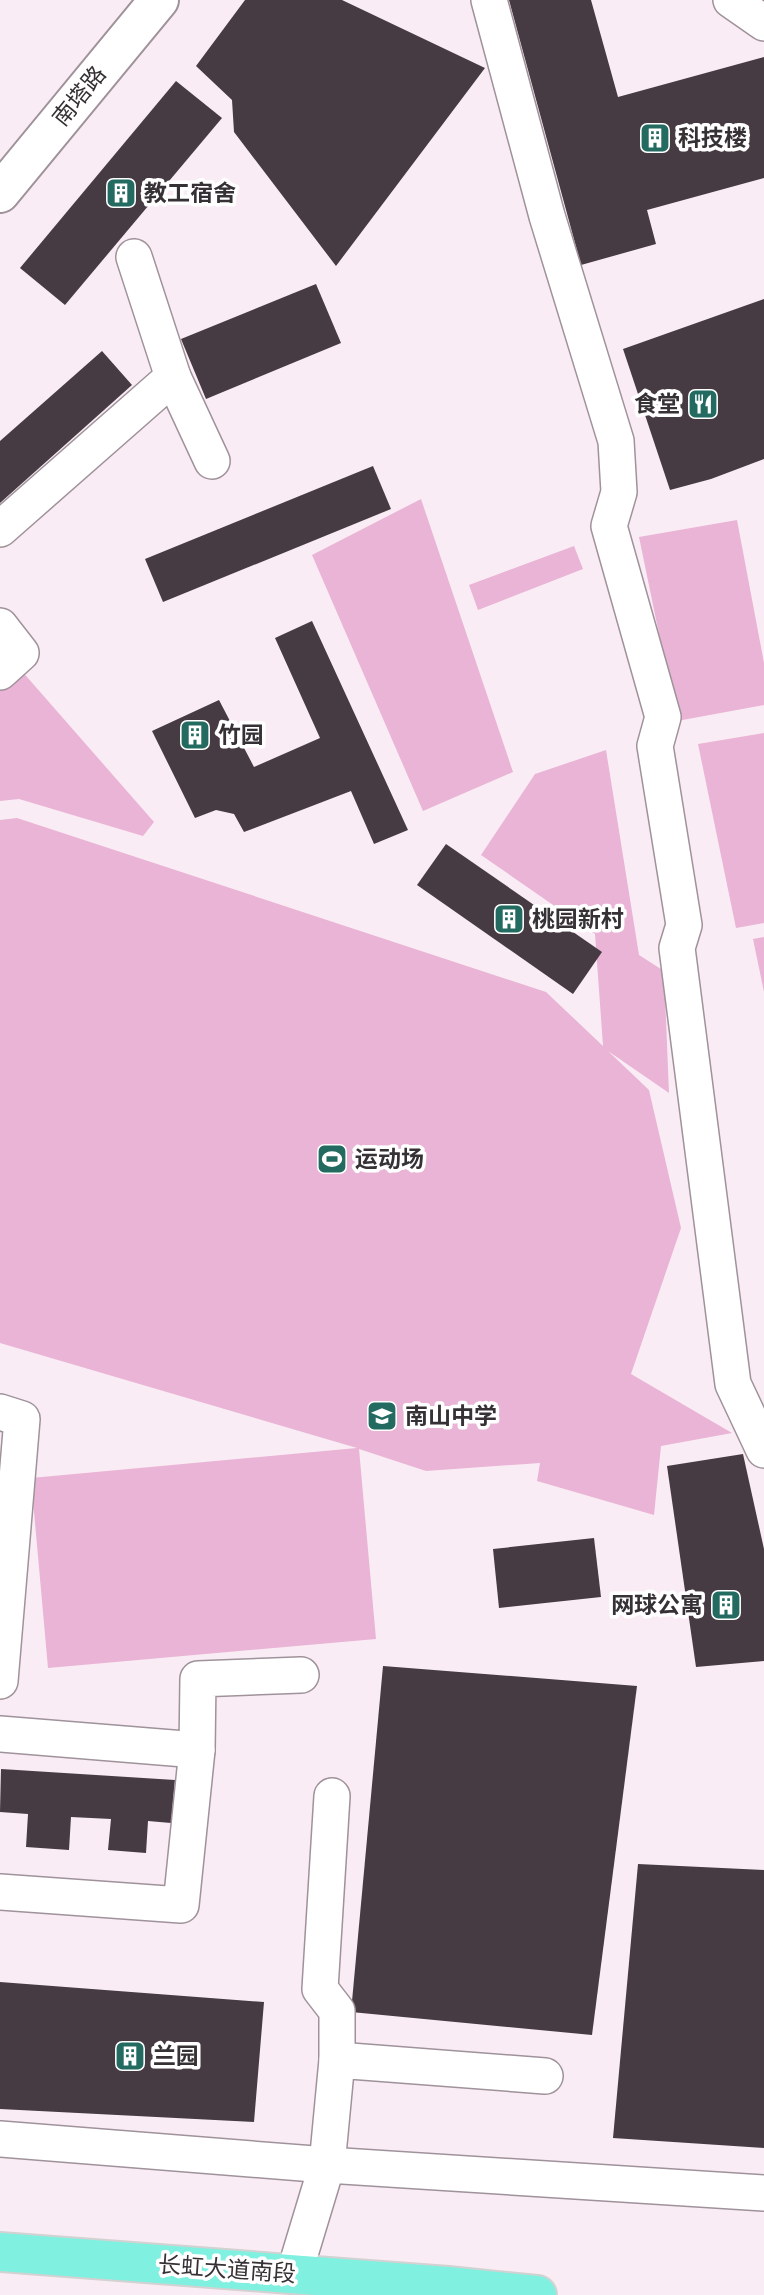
<svg xmlns="http://www.w3.org/2000/svg" width="764" height="2295" font-family="'Space Grotesk','Noto Sans SC',sans-serif">
<style>
.green{fill:#e9b4d5}
.building{fill:#463b42}
.lines{fill:none;stroke-linecap:round;stroke-linejoin:round}
.minor-casing{stroke:#9f929a;stroke-width:38}
.tertiary-casing{stroke:#9f929a;stroke-width:42}
.trunk-casing{stroke:#d3d2d2;stroke-width:42}
.minor{stroke:#fff;stroke-width:35}
.tertiary{stroke:#fff;stroke-width:38}
.trunk{stroke:#80f0e0;stroke-width:38}
.labels{text-anchor:middle;dominant-baseline:central;stroke-width:7;stroke-linejoin:round;paint-order:stroke}
.street-label{font-size:23px;fill:#363134;stroke:#fff}
.poi-label{font-size:23px;font-weight:bold;fill:#363134;stroke:#fff;text-anchor:start}
</style>
<rect width="100%" height="100%" fill="#faecf4"/>
<g class="green">
<polygon points="421,499 513,772 423,811 312,555"/>
<polygon points="737,520 764,663 764,705 677,721 639,537"/>
<polygon points="574,546 583,569 478,610 469,585"/>
<polygon points="20,669 154,822 143,836 19,799 0,801 0,686"/>
<polygon points="764,733 764,923 736,928 698,744"/>
<polygon points="606,750 639,955 664,971 669,1093 608,1051 649,1090 681,1228 631,1374 732,1433 661,1446 654,1515 537,1481 540,1463 426,1471 359,1449 376,1639 48,1668 31,1478 357,1448 0,1343 0,820 17,818 546,992 603,1046 595,934 481,855 535,774"/>
<polygon points="764,937 764,992 753,939"/>
</g>
<g class="building">
<polygon points="245,0 342,0 485,68 336,266 234,132 232,100 196,66"/>
<polygon points="509,0 591,0 618,97 764,57 764,178 647,210 656,244 581,265"/>
<polygon points="176,81 222,118 65,305 20,268"/>
<polygon points="316,284 341,343 206,399 181,339"/>
<polygon points="764,299 764,459 711,479 670,490 623,349"/>
<polygon points="102,351 132,385 0,503 0,441"/>
<polygon points="373,466 391,509 163,602 145,559"/>
<polygon points="312,621 408,830 374,844 351,791 244,832 234,814 216,810 195,818 152,731 219,700 254,767 320,738 275,638"/>
<polygon points="446,844 602,952 573,994 417,885"/>
<polygon points="743,1454 764,1549 764,1661 696,1667 667,1466"/>
<polygon points="594,1538 601,1597 499,1608 493,1549"/>
<polygon points="383,1666 637,1686 592,2035 351,2012"/>
<polygon points="1,1769 175,1780 171,1823 148,1821 146,1853 108,1850 111,1819 71,1817 69,1850 26,1847 28,1814 0,1812"/>
<polygon points="638,1864 764,1870 764,2148 613,2138"/>
<polygon points="0,1982 264,2002 254,2122 0,2109"/>
</g>
<g class="lines">
<g class="minor-casing">
<g id="minor">
<polyline points="489,0 547,216 616,441 619,492 609,526 663,717 655,746 684,925 677,948 733,1384 764,1450"/>
<polyline points="731,0 764,23"/>
<polyline points="173,377 212,461"/>
<polyline points="0,529 173,377 134,257"/>
<polyline points="0,626 21,653 0,672"/>
<polyline points="0,1412 22,1419 0,1681"/>
<polyline points="0,1734 197,1750 198,1679 301,1675"/>
<polyline points="332,1796 320,1989 337,2011 337,2060"/>
<polyline points="0,1892 181,1905 197,1750"/>
<polyline points="0,2139 327,2165 337,2060 545,2076"/>
<polyline points="294,2274 327,2165 764,2193"/>
</g>
</g>
<g class="tertiary-casing">
<polyline id="tertiary" points="0,193 159,0"/>
</g>
<g class="trunk-casing">
<polyline id="trunk" points="0,2252 448,2286 537,2295"/>
</g>
<use href="#minor" class="minor"/>
<use href="#tertiary" class="tertiary"/>
<use href="#trunk" class="trunk"/>
</g>
<defs>
<g id="building-square" transform="scale(1.575)"><rect x="-9" y="-9" width="18" height="18" rx="4" fill="#236a60" stroke="#fff"/><path d="M-4-6H4V6H1V3H-1V6H-4ZM-2.5-4.3h1.7v1.8h-1.7ZM.8-4.3h1.7v1.8H.8ZM-2.5-1h1.7V.8h-1.7ZM.8-1h1.7V.8H.8Z" fill="#fff"/></g>
<g id="restaurant-square" transform="scale(1.575)"><rect x="-9" y="-9" width="18" height="18" rx="4" fill="#236a60" stroke="#fff"/><path d="M-5-6h1v4h1v-4h1v4h1v-4h1v5L-1.5 .5V6h-2V.5L-5-1ZM5-6V6H3V1.5H1.5Q1.5-4 5-6Z" fill="#fff"/></g>
<g id="stadium-square" transform="scale(1.575)"><rect x="-9" y="-9" width="18" height="18" rx="4" fill="#236a60" stroke="#fff"/><path d="M0-5a6.5 5 0 1 0 0 10a6.5 5 0 1 0 0-10ZM-3.5-1.8h7v3.6h-7Z" fill="#fff"/></g>
<g id="school-square" transform="scale(1.575)"><rect x="-9" y="-9" width="18" height="18" rx="4" fill="#236a60" stroke="#fff"/><path d="M0-5L7-2L0 1L-7-2ZM-4 1L0 2.5L4 1V4Q0 6-4 4Z" fill="#fff"/></g>
</defs>
<g fill-rule="evenodd">
<use href="#building-square" x="655" y="138"/>
<use href="#building-square" x="121" y="193"/>
<use href="#restaurant-square" x="703" y="404"/>
<use href="#building-square" x="195" y="735"/>
<use href="#building-square" x="509" y="919"/>
<use href="#stadium-square" x="332" y="1159"/>
<use href="#school-square" x="382" y="1416"/>
<use href="#building-square" x="726" y="1605"/>
<use href="#building-square" x="130" y="2056"/>
</g>
<g class="labels">
<g class="street-label">
<text transform="translate(79 96) rotate(-51)">南塔路</text>
<text transform="translate(227 2269) rotate(4)">长虹大道南段</text>
</g>
<g class="poi-label">
<text x="678" y="138">科技楼</text>
<text x="144" y="193">教工宿舍</text>
<text x="680" y="404" text-anchor="end">食堂</text>
<text x="218" y="735">竹园</text>
<text x="532" y="919">桃园新村</text>
<text x="355" y="1159">运动场</text>
<text x="405" y="1416">南山中学</text>
<text x="703" y="1605" text-anchor="end">网球公寓</text>
<text x="153" y="2056">兰园</text>
</g>
</g>
</svg>
